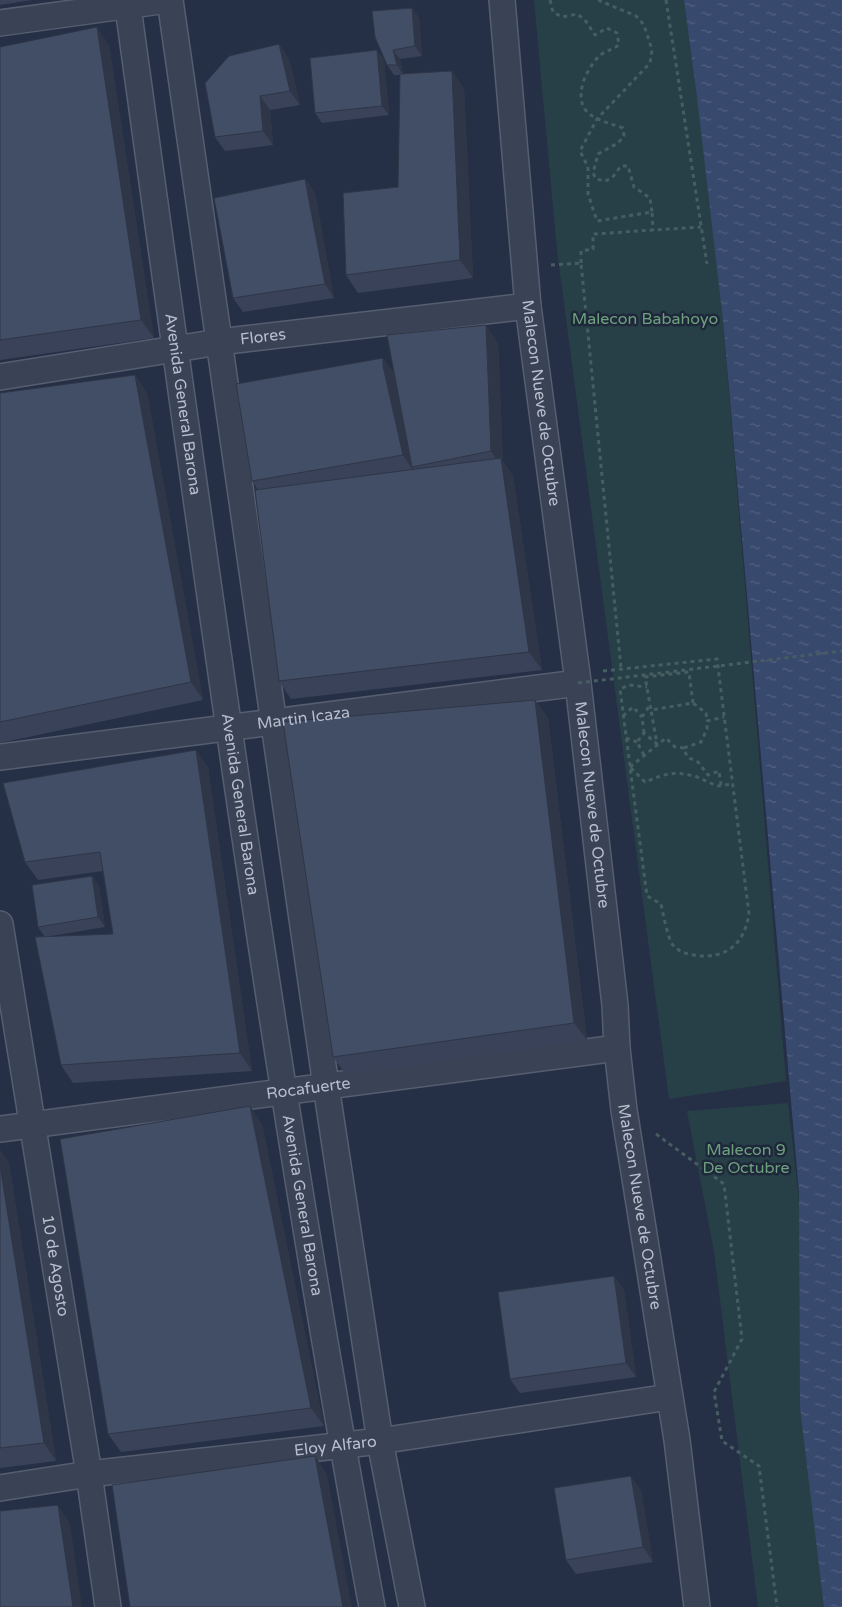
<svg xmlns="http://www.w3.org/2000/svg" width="842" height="1607" font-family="'Varela Round',sans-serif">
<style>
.park{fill:#274047}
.water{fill:url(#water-ripples)}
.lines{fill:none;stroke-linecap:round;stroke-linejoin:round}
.street-casing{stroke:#565e70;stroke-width:28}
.path{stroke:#465d62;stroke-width:3;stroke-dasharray:4 4;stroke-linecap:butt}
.street{stroke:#3a4355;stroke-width:25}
.path-bridge{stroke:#465d62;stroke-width:3;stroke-dasharray:4 4;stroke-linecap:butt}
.wall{fill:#394258;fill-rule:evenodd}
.shaded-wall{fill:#2e3647}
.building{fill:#424d66;stroke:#2e3647}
.labels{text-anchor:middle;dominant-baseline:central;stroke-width:5;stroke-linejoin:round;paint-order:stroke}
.park-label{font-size:16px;fill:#6da17e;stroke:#1f283b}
.street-label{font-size:16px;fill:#b8bece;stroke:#1f283b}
</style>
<defs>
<pattern id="water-ripples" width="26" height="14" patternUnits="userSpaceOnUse" patternTransform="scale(1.25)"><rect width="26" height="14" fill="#38496e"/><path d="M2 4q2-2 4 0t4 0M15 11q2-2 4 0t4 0" fill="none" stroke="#536182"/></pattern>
</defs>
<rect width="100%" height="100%" fill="#253046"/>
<g class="park">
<polygon points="534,0 684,0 715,225 786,1081 669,1099 557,250"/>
<polygon points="788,1103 842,1578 842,1607 758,1607 714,1251 687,1111"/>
</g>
<polygon class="water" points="684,0 842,0 842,1607 824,1607 800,1407 799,1193 723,320 697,97"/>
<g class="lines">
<g class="street-casing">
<g id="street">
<path id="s1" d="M127,0C201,537 273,1074 372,1607"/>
<polyline points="170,0 326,1086 380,1441 412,1607"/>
<path id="s2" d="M502,0L528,306L577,674L615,1005L617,1048L624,1110L677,1440L697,1607"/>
<polyline points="0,23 168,0"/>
<path id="s3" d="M0,377L219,342L528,306"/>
<path id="s4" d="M0,757L578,683"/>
<path id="s5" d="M0,924L89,1474L108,1607"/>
<path id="s6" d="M0,1129L617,1048"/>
<path id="s7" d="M0,1488L89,1474L380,1441L669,1397"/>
</g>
</g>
<g class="path">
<path d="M550,0L553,12L562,17L577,14L585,20L595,35L607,28L617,33L619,45C612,50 605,51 599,56C593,62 585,75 583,83C574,116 598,119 623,128L624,136L618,143L598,154L593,173L596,179L605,181L612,178L621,166H628L634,187L650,198L652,212"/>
<polyline points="598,0 636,16 644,25 652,50 650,63 597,119 580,151 588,167 588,194 597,221 652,212 653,230"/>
<polyline points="666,0 707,264"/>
<polyline points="581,263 581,251 593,249 593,234 701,227"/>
<polyline points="551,265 581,263 621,668"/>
<path d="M603,671L717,659L749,914C744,945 725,960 694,955C686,954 678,951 673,945C668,940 663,913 661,904L647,896L630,767L645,782L663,775L678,773L695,776L717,786L733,784"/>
<polyline points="693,703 689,672 645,677 651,710 693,703 706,713 707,721"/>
<polyline points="623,716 633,707 642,717"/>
<polyline points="644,733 642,717 650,705"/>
<polyline points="626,738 637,742"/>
<polyline points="684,748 701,742 707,729 707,721 724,717"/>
<polyline points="644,755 637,742 644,733 657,744 651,710"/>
<polyline points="630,766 620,689 629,685 647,687"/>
<polyline points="630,767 666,738 675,747 684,748 687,757 698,762 708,775 719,771 721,785"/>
<polyline points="656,1134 724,1184 742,1339 714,1392 722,1441 759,1466 777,1607"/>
</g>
<use href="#street" class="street"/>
<polyline class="path-bridge" points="578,683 842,651"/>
</g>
<g class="wall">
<polygon points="0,0 32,0 0,5"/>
<polygon points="412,8 419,18 422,56 400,59 403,74 452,71 464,89 473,278 358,293 346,275 398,187 400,75 394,75 387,65 375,37"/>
<polygon points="279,44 289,59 300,105 270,110 273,145 225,151 215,137"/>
<polygon points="109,45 154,338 0,360 0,47"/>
<polygon points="377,50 384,60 389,115 322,123 315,113"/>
<polygon points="305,179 315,193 334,298 243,312 233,298"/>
<path d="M498,343L503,461L513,476L542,670L291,699L279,681L258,490L252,481L383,358L394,373ZM395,380L401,410L395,384Z"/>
<polygon points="135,375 147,393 203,700 0,743 0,393"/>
<polygon points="535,700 548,718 587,1040 346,1075 333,1057"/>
<polygon points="196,750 208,768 252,1071 73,1083 61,1065 113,934 103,871 38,880 25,862"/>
<polygon points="92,876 99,886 105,927 45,937 38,927"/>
<polygon points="262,1124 324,1426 121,1452 108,1434"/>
<polygon points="0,1150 9,1163 56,1461 0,1468"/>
<polygon points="614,1276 624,1290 636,1377 520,1393 510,1379"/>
<polygon points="641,1490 653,1562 576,1574 566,1560"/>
</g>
<g class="shaded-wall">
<polygon points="412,8 419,18 422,56 415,46"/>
<polygon points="97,27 109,45 154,338 141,320"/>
<polygon points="279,44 289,59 300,105 290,91"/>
<polygon points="377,50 384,60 389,115 382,106"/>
<polygon points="393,50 400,59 403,75 397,65"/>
<polygon points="452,71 464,89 473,278 460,260"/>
<polygon points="260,96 270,110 273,145 263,131"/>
<polygon points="305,179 315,193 334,298 325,284"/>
<polygon points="486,325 498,343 503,461 513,476 542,670 529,652 502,468 491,451"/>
<polygon points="383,358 396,375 395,384 414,466 412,467 415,473 403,455 383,366"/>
<polygon points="135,375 147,393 203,700 191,682"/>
<polygon points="535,700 548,718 587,1040 574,1023"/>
<polygon points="196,750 208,768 252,1071 240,1053"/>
<polygon points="92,876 99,886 105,927 98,917"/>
<polygon points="250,1106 262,1124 324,1426 311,1408"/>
<polygon points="0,1150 9,1163 56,1461 44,1443 0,1165"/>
<polygon points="614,1276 624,1290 636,1377 626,1363"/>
<polygon points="315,1456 327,1474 352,1607 343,1607"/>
<polygon points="631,1476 641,1490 653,1562 643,1547"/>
<polygon points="58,1505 70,1523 82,1607 73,1607"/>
</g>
<g class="building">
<polygon points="412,8 415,46 393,50 397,65 387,65 375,37 372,11"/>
<polygon points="97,27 141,320 0,340 0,47"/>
<polygon points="279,44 290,91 260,96 263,131 215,137 205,83 229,56"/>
<polygon points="377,50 382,106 315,113 310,58"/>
<polygon points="452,71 460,260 346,275 343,193 398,187 400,74"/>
<polygon points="305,179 325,284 233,298 214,198"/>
<polygon points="486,325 491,451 412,467 387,335"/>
<polygon points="383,358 383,366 403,455 252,481 236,384"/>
<polygon points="135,375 191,682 0,722 0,393"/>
<polygon points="501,458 529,652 279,681 255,490"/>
<polygon points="535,700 574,1023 333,1057 283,722"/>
<polygon points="196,750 240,1053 61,1065 35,937 113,934 100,852 25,862 3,783"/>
<polygon points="92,876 98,917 38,927 32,885"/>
<polygon points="250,1106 311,1408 108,1434 60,1139"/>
<polygon points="0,1165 44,1443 0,1448"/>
<polygon points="614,1276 626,1363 510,1379 498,1292"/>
<polygon points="315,1456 343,1607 130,1607 112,1485"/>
<polygon points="631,1476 643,1547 566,1560 554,1488"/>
<polygon points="58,1505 73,1607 0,1607 0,1511"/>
</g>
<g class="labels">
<g class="park-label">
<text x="645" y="319">Malecon Babahoyo</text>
<text x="746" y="1150">Malecon 9<tspan x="746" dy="18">De Octubre</tspan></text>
</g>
<g class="street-label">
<text stroke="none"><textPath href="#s3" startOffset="266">Flores</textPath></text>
<text stroke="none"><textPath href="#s2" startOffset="405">Malecon Nueve de Octubre</textPath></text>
<text stroke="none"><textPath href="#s1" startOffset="408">Avenida General Barona</textPath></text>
<text stroke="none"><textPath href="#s4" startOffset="306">Martin Icaza</textPath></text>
<text stroke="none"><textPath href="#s2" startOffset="810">Malecon Nueve de Octubre</textPath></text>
<text stroke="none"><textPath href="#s1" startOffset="812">Avenida General Barona</textPath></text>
<text stroke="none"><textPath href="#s6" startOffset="311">Rocafuerte</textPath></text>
<text stroke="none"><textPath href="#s1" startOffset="1218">Avenida General Barona</textPath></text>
<text stroke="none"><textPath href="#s2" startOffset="1215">Malecon Nueve de Octubre</textPath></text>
<text stroke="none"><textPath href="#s5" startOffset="346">10 de Agosto</textPath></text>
<text stroke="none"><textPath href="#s7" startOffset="338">Eloy Alfaro</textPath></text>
</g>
</g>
</svg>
